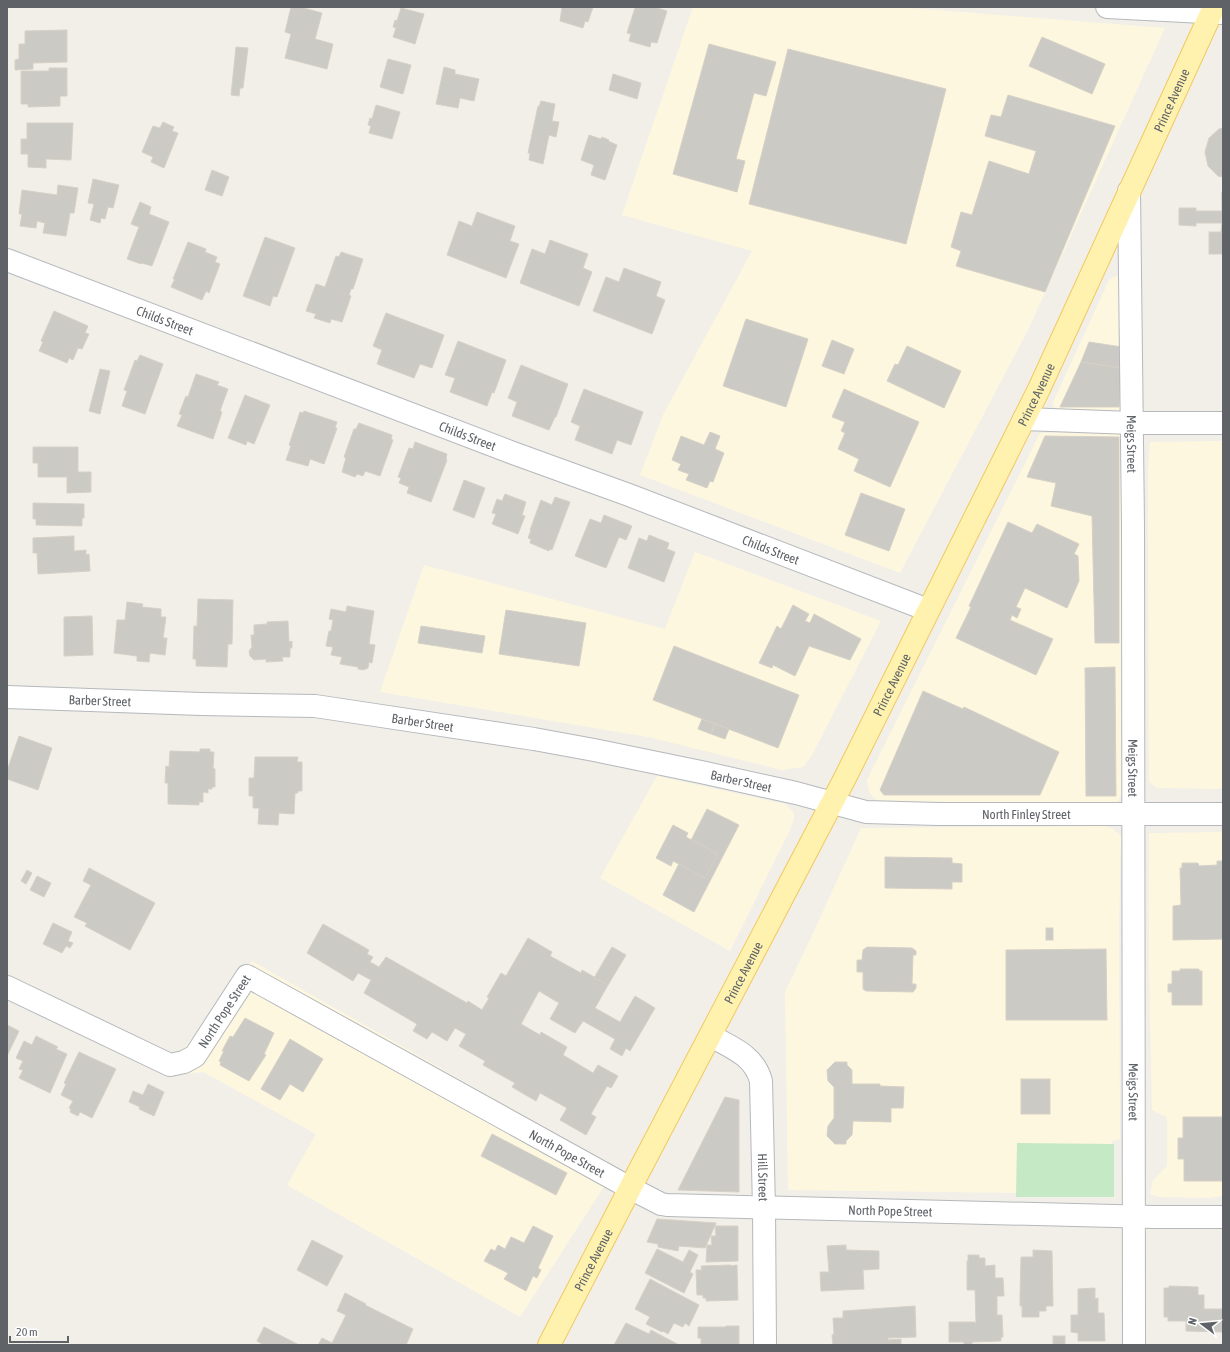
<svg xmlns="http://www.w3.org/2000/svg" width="1230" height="1352" font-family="'Asap Condensed',sans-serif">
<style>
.commercial{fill:#fef7e0}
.green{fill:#c5e8c5}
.building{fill:#cccac5;stroke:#d6d1c6}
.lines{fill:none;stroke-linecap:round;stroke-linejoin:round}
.minor-casing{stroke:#b5b8bc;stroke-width:24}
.major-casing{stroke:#f2c960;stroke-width:24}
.minor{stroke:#fff;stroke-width:22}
.major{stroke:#fff2af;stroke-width:22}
.labels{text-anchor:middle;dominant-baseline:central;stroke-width:3;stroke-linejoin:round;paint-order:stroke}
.street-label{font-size:13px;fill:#5f6368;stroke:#fff}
</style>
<rect width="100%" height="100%" fill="#f1efe8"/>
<g class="commercial">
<polygon points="693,7 899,7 1165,28 1029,328 900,573 640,475 663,415 752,251 622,215"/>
<polygon points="1115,276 1120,278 1122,405 1120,410 1117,412 1059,411 1055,409 1053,404 1054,400 1109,280"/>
<polygon points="1114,432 1120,434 1122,438 1121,795 1120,798 1117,803 1113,804 880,801 875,799 871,795 868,787 867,780 1040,433"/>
<polygon points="1223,441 1223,789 1157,788 1149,782 1148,472 1150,442"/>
<polygon points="695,552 881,621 811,757 803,767 782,770 648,737 380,692 424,565 665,629"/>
<polygon points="657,776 785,804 794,813 794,819 790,830 730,951 600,878"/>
<polygon points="1105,826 1113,829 1121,836 1119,928 1120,1139 1112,1141 1113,1192 1091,1194 788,1190 785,992 815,929 861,828"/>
<polygon points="1223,832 1223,1196 1209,1198 1158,1197 1150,1194 1153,1180 1167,1166 1167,1117 1152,1110 1149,965 1149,833"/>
<polygon points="252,961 616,1168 520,1317 287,1185 316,1134 203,1072 166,1076 182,1051"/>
</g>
<polygon class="green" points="1017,1143 1114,1144 1114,1197 1016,1197"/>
<g class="building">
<polygon points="291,7 300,7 322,13 315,39 333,44 327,69 285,58 291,34 285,32"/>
<polygon points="562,7 593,7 588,22 585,21 583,28 560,21"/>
<polygon points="637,7 654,7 667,11 657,43 651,42 650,47 629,41 631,34 627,33 635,8 636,8"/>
<polygon points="401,8 424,14 415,44 393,37 396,28 393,27 395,20 397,21"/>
<polygon points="67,30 67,62 33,63 33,69 15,70 15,60 19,59 19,44 25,44 25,31"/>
<polygon points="1042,37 1105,64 1092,94 1029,66"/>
<polygon points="709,44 776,62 766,96 754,93 736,159 745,161 737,192 673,174"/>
<polygon points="236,47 248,48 243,88 240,88 239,96 231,95"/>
<polygon points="788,49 946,89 906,244 749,204"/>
<polygon points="388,59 411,65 403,94 380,87"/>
<polygon points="444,67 455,70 455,74 479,79 474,101 460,98 458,108 436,104"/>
<polygon points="49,68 67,68 67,96 60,96 60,106 28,107 28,104 21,104 21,71 49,71"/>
<polygon points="613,74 641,83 637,99 609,90"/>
<polygon points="1008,95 1115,126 1045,292 956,266 961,251 951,247 961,212 972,215 989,161 1029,174 1036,151 985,136 991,115 1001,117"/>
<polygon points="541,101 555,104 552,121 559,122 556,137 549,135 543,164 529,160 530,153 528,153 538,106 539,107"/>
<polygon points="376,105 400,112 392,139 369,133 371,126 368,125 370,118 372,119"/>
<polygon points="163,122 174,127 172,131 178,133 164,168 151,162 153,157 142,152 153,126 160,128"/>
<polygon points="27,123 73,123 71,160 46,159 46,168 28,167 28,154 21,154 21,139 27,139"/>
<polygon points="1223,128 1223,177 1218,176 1208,166 1205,152 1209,138 1219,129"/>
<polygon points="589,135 601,139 602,137 609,140 608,141 617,145 605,180 591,175 594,165 581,160"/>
<polygon points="212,170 229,177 222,196 205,190"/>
<polygon points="93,179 119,185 113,208 108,207 105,219 101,218 100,223 90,220 94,204 88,203"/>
<polygon points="58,185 78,188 74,213 70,213 66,236 43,233 45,223 37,221 36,228 20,226 22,214 19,214 22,190 57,195"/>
<polygon points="1222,192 1223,232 1221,232 1222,223 1196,223 1196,226 1179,225 1179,208 1196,208 1196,211 1222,211"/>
<polygon points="140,202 151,207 149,214 169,222 152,266 142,263 141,264 127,259 139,227 131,224"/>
<polygon points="477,212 515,226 510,241 519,244 506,278 447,255 459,221 472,226"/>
<rect x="1209" y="232" width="14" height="22"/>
<polygon points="265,237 295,248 277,297 273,296 270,306 243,296"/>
<polygon points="550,240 588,254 583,268 592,272 579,306 520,283 532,249 545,254"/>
<polygon points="188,242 206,249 205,252 217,257 215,262 220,264 209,293 206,291 202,300 171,287 175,279 173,279 175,274"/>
<polygon points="341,252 363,259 353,289 351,289 349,295 351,296 342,322 331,319 330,323 314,318 316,314 306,311 316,284 325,287 336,256 339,257"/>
<polygon points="624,268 661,282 656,296 665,300 652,334 593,311 606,277 619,282"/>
<polygon points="54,311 88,326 85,333 89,334 82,349 78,348 73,360 69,358 67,363 39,351 43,342 41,341"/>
<polygon points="386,313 444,335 432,368 420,364 414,378 377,364 382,350 373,346"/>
<polygon points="746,319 808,339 786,407 723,386"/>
<polygon points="832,340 854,349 844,374 822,366"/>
<polygon points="458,341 506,360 494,393 492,392 487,406 450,392 455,378 445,375"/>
<polygon points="1089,342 1122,347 1121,368 1081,362"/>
<polygon points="907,346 961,371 944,408 887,381 895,364 898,365"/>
<polygon points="140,355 163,364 145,414 122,406 127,391 124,390 135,360 137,361"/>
<polygon points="1081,362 1121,368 1119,407 1060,407"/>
<polygon points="521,365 568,384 556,417 555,417 549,430 512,416 517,402 508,398"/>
<polygon points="100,369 110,371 100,414 89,411"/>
<polygon points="196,374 219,382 217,385 228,389 220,411 222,412 213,439 177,426 182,415 179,414 186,396 188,397"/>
<polygon points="584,389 643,412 631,445 617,440 612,454 575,440 580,426 571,422"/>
<polygon points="844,389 919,422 890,487 854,471 859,459 838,449 845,433 841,431 845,422 832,417"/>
<polygon points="245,395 270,405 254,444 247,441 246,445 228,438"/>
<polygon points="304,411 337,422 335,428 337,428 336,431 324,464 310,459 308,466 286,460 291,446 289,445 300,412 303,413"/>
<polygon points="359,423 392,435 391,439 393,440 380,476 365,471 363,476 357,474 355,477 342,472 346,458 344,457 354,429 356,429"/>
<polygon points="710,432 720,436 715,449 724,453 713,482 710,481 707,488 686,480 689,474 678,470 681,464 672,460 681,436 704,445"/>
<polygon points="1045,436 1119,437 1119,643 1095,643 1092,516 1051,506 1056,483 1027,477"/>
<polygon points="415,442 447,454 446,459 447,460 431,502 407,493 409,487 399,483 401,478 398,477 409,448 413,449"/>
<polygon points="33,447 78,447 78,472 91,472 91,492 67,493 67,477 38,477 38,463 33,463"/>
<polygon points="464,480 485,488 474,518 453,510"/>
<polygon points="861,493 905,509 889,551 845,535"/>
<polygon points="505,494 526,502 522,515 525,516 518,534 492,524 496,514 492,513 497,499 502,501"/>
<polygon points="555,497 570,502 552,550 550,549 549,551 530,543 531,539 528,538 531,530 530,530 541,500 552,505"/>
<polygon points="33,503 84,504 84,518 82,518 82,526 36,525 36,519 33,519"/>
<polygon points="604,515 632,526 626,540 619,537 606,568 575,556 590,519 601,523"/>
<polygon points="1008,522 1032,533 1037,524 1079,544 1074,554 1078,556 1079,581 1067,608 1025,588 1016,607 1021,609 1017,618 1012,615 1010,620 1053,639 1036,675 956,638 971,607 969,606"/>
<polygon points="649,535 669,543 667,549 675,552 664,582 628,568 639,538 647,541"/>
<polygon points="74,536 74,551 86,550 86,555 89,554 90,571 38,574 37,553 33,553 33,538"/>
<polygon points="198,599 233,600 232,644 228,644 227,667 196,666 196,659 193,659 194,626 197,626"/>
<polygon points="127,602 143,604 142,607 161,609 161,617 166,617 163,638 167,638 165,655 150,653 149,662 137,661 137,656 114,653 117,620 125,620"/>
<polygon points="793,605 809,614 805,621 810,623 814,614 861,639 850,660 809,646 795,676 773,665 772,668 759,663 777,626 781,629"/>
<polygon points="347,606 374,611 369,644 375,645 372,663 369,662 368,668 363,670 358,669 358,667 340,664 342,657 331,655 333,647 326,646 329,631 331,631 333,620 329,619 331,609 346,612"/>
<polygon points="506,610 586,623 579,666 499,654"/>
<polygon points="92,616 93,655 64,656 64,617"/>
<polygon points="288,621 289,642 292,641 292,648 290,648 290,657 282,657 283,661 266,662 266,659 254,660 250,656 249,651 252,647 251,635 254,635 254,625 267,624 267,622"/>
<polygon points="421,626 485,636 482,653 418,643"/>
<polygon points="674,646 799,695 778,748 653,700"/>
<polygon points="1115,667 1116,796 1086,796 1085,668"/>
<polygon points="923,691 963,709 964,707 1059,752 1040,795 884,795 880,790"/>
<polygon points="702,719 715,724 711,734 698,729"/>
<polygon points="715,724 729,729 725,739 711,734"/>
<polygon points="19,736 52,748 38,790 7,779 7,771"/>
<polygon points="200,749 210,749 210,752 214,752 213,768 215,769 215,787 212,787 212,789 208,789 208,793 203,792 203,802 199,802 199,805 168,804 168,783 165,783 166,766 169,767 170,751 200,752"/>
<polygon points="255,757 298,757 297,762 302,762 302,791 298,791 298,793 295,793 294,814 279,813 278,825 258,824 259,808 253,808 253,796 249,796 249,778 254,778"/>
<polygon points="707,809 739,825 694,912 663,895"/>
<polygon points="673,825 688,833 686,837 718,854 705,878 673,861 671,866 656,858"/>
<polygon points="885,857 952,858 952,863 962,864 962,882 952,882 952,889 885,888"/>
<polygon points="1217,861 1223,861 1223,939 1173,940 1173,906 1181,905 1180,868 1182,868 1182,863 1198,863 1199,866 1217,865"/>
<polygon points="89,868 155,903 130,950 85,926 87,923 74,917 91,885 83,881"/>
<polygon points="27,870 32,873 26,884 21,881"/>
<polygon points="37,876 51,883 44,897 30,890"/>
<polygon points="53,923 72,932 68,941 73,943 70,948 66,946 62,953 43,944"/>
<polygon points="323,924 369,950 367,954 373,957 370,962 379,967 386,957 467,1003 468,1001 482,1010 489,998 487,997 501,973 506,976 528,938 552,952 550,956 581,973 582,970 608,985 595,1008 620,1022 635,996 655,1008 630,1051 626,1048 622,1056 610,1049 615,1039 583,1021 575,1033 550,1019 559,1003 539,991 521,1024 540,1035 541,1032 567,1047 563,1055 593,1073 598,1065 618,1076 611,1088 607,1086 591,1114 596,1117 586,1135 560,1120 567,1108 540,1093 536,1101 512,1087 515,1083 483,1065 485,1061 459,1046 466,1034 455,1028 447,1041 432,1032 427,1039 413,1031 417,1024 364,993 371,980 358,973 353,981 307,953"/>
<rect x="1046" y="928" width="7" height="12"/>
<polygon points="612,947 626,955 608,985 594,978"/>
<polygon points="867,947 912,948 916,951 916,955 913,955 912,984 916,984 916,988 913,992 866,991 863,989 863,972 857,972 857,960 862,960 863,950"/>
<polygon points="1106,949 1107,1020 1006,1020 1006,950"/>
<polygon points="1180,969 1199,969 1199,971 1202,971 1202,1005 1172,1005 1172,992 1168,992 1168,984 1172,984 1172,971 1180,971"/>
<polygon points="245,1018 274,1033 264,1054 266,1055 249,1081 220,1065 221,1062 219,1061 224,1051 222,1051 230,1036 233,1037"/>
<polygon points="7,1025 19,1031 7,1056"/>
<polygon points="36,1036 58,1047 56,1049 67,1054 50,1093 19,1078 23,1070 19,1069 23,1061 16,1058 24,1041 32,1045"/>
<polygon points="290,1039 323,1059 303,1092 290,1084 280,1100 261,1089"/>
<polygon points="79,1052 116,1069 92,1118 80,1112 78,1116 70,1112 71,1109 69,1108 73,1101 61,1095 66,1084 64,1083"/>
<polygon points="835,1062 847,1062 847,1065 852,1070 852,1084 880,1084 880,1086 904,1087 903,1108 891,1108 891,1122 853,1121 852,1135 846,1141 846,1144 835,1144 827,1136 828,1126 834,1118 834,1087 828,1081 827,1070"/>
<rect x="1021" y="1079" width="29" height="35"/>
<polygon points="148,1084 164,1092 154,1116 139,1109 140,1107 129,1102 133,1091 143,1095"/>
<polygon points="725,1097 739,1100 739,1192 678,1190"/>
<polygon points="1183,1117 1223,1117 1223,1181 1184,1181 1184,1159 1178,1159 1178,1138 1183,1138"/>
<polygon points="492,1134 567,1173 556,1195 481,1156"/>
<polygon points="657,1219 716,1223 705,1248 679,1246 678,1251 658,1247 658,1244 647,1242"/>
<polygon points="533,1226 553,1236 538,1268 541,1270 537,1278 533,1276 526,1291 504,1279 508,1273 484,1261 491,1249 495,1251 498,1245 505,1249 511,1237 524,1243"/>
<polygon points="715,1226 738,1226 738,1261 706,1262 707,1245 712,1245 711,1236 716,1236"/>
<polygon points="312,1240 343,1256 327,1286 297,1270"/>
<polygon points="846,1245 846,1250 879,1251 879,1269 863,1270 864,1289 821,1291 820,1272 829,1272 827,1246"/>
<polygon points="657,1249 683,1262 689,1250 698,1255 690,1272 693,1274 684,1293 645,1273"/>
<polygon points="1033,1250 1052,1251 1053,1306 1046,1306 1046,1311 1039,1311 1039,1317 1022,1317 1022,1306 1020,1306 1020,1295 1021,1257 1033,1257"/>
<polygon points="968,1255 979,1255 979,1258 985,1258 985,1266 995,1265 995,1278 1003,1278 1004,1296 997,1296 997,1315 1002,1315 1003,1337 1001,1337 1001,1341 972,1342 972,1345 964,1345 964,1342 949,1342 949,1322 974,1322 976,1323 975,1290 967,1290 967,1261 968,1261"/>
<polygon points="731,1265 731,1266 737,1265 738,1300 706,1301 706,1298 703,1298 703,1295 697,1295 696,1270 702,1270 701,1266"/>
<polygon points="650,1279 699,1305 689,1326 685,1323 683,1327 674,1323 668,1334 663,1331 662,1332 646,1324 650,1317 635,1309"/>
<polygon points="1169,1286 1198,1287 1198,1295 1204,1295 1204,1309 1223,1309 1223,1332 1186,1331 1186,1321 1168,1321 1168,1317 1164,1317 1164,1288 1169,1288"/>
<polygon points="1095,1288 1095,1299 1098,1298 1098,1313 1104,1313 1105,1341 1078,1341 1078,1333 1071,1332 1071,1315 1078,1315 1078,1289"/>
<polygon points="345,1293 366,1304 365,1305 413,1329 406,1345 318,1345 322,1338 332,1343 346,1315 337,1311"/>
<polygon points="915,1306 916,1337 888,1338 888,1340 901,1339 901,1344 903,1345 830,1345 833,1344 832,1335 834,1334 833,1318 843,1318 843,1311"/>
<polygon points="626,1323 649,1334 651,1330 679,1345 614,1345"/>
<polygon points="726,1326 739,1326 739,1344 737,1344 737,1345 701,1345 701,1338 698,1338 698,1327 726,1327"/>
<polygon points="264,1327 266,1328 299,1345 264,1345 257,1341"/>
<rect x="1053" y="1336" width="12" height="9"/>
</g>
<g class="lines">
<g class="minor-casing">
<g id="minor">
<polyline points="1107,7 1223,13"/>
<path id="s1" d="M1129,191L1133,525L1134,1345"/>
<path id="s2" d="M7,260L513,453L629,495L928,610"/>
<polyline points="1024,419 1132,423 1223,423"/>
<path id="s3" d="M7,697L201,704L315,706L534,739L594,750L701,772L796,793L866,812L938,814H1223"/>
<path id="s4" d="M7,987L170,1065L184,1062L195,1056L247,976L630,1188L661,1204L667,1205L1154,1217H1223"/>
<path id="s5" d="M711,1036C732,1048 754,1055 761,1081L764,1208L765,1345"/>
</g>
</g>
<g class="major-casing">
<g id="major">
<path id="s6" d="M549,1345L639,1171L845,778L1039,389L1214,7"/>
</g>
</g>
<use href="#minor" class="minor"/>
<use href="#major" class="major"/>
</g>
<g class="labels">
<g class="street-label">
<text stroke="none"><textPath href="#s6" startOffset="1392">Prince Avenue</textPath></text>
<text stroke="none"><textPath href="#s2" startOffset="169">Childs Street</textPath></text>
<text stroke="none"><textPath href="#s6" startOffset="1068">Prince Avenue</textPath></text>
<text stroke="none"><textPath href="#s2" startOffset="493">Childs Street</textPath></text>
<text stroke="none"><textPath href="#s1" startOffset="253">Meigs Street</textPath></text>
<text stroke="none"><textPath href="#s2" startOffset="817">Childs Street</textPath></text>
<text stroke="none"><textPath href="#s6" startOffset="744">Prince Avenue</textPath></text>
<text stroke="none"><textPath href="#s3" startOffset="93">Barber Street</textPath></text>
<text stroke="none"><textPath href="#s3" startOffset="417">Barber Street</textPath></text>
<text stroke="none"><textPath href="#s1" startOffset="577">Meigs Street</textPath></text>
<text stroke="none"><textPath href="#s3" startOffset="741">Barber Street</textPath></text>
<text stroke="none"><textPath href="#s3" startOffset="1030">North Finley Street</textPath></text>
<text stroke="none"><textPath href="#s6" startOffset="420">Prince Avenue</textPath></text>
<text stroke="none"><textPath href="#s4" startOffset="261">North Pope Street</textPath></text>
<text stroke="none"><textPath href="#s1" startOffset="901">Meigs Street</textPath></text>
<text stroke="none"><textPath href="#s4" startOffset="669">North Pope Street</textPath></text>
<text stroke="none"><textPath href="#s5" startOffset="166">Hill Street</textPath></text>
<text stroke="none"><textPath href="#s4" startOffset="1005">North Pope Street</textPath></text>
<text stroke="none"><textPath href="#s6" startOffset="96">Prince Avenue</textPath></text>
</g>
</g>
<rect width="1230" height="1352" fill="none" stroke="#5f6368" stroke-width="16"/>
<g transform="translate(1202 1324) rotate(286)" stroke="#ffffff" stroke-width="3" paint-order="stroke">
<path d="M0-3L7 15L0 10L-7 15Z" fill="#5f6368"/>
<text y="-6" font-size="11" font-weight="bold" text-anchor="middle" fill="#5f6368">N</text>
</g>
<path d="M10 1336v6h58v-6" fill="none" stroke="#5f6368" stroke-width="2"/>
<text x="16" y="1336" font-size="12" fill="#5f6368" stroke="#ffffff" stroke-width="3" paint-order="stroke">20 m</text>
</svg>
